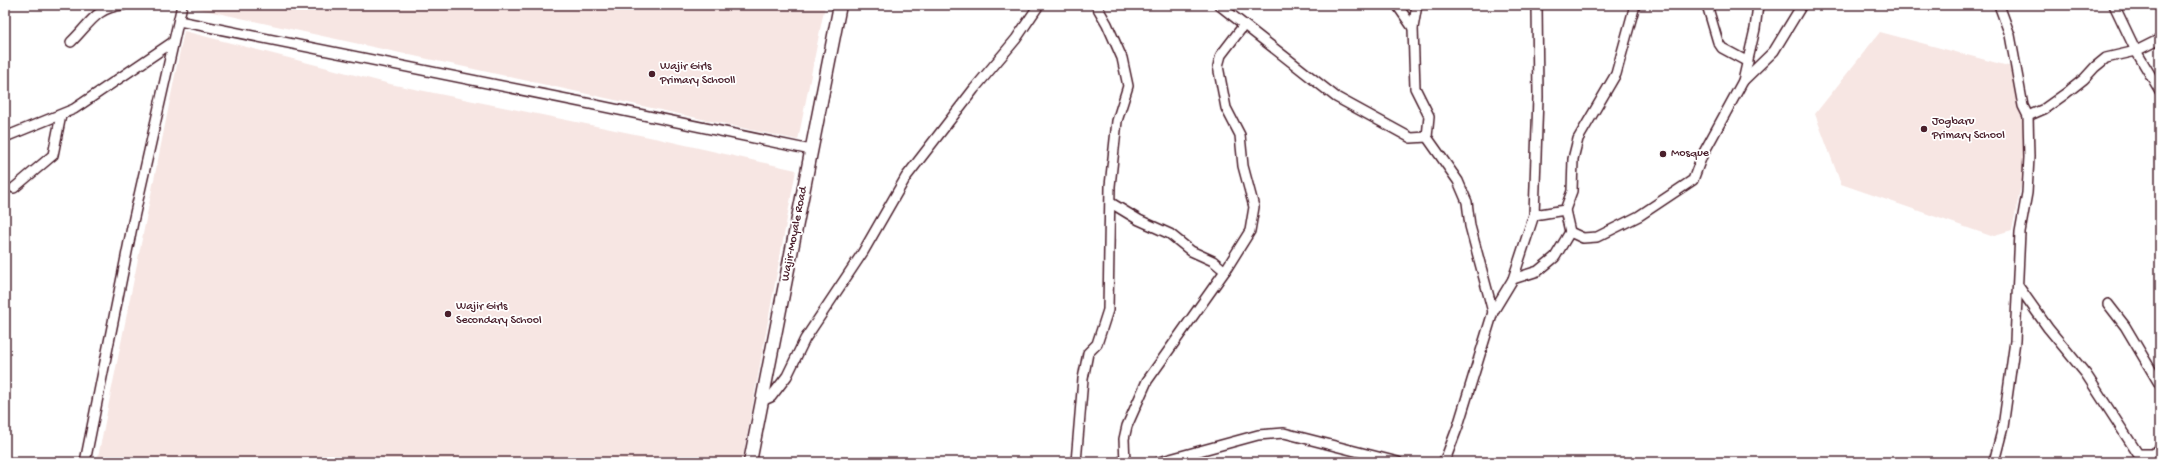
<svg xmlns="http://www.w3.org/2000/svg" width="2165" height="467" font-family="'Gochi Hand',sans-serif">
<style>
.built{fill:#f7e6e3}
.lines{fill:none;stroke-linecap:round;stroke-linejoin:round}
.minor-casing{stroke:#4a1f2b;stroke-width:12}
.secondary-casing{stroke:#4a1f2b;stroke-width:15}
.minor{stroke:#fff;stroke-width:9}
.secondary{stroke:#fff;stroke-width:12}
.poi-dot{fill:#4a1f2b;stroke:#fff;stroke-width:1.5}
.labels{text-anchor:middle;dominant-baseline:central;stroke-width:3.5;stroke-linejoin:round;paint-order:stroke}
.poi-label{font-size:12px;fill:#4a1f2b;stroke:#fff;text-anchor:start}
.street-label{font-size:12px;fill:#4a1f2b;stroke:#fff}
</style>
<rect width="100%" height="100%" fill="#fff"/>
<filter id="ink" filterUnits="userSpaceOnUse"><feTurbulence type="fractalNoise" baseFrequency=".025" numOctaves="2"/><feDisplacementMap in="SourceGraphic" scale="8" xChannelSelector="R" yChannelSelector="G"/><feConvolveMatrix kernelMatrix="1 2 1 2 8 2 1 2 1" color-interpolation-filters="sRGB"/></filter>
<g filter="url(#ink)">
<g class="built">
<polygon points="191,5 825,5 798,140 190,7"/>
<polygon points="184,31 390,84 659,139 796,170 742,462 97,462"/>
<polygon points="1880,32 2012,67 2030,140 2012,230 1991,236 1841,184 1815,114"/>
</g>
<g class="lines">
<g class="minor-casing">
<g id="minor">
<polyline points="1219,5 1336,97 1411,138 1427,137"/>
<polyline points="1397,5 1413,28"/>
<polyline points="1417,5 1413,28 1415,88 1429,116 1427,137 1458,181 1467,202 1470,226 1493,312"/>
<polyline points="1707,5 1718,42 1722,48 1748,62"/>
<polyline points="2114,5 2136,51 2160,91"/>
<polyline points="179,21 581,102 811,150"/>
<path d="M71,42C89,25 96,7 123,5"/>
<polyline points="1743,81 1774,51 1802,5"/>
<polyline points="2028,116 2044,109 2065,94 2084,79 2095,67 2106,58 2136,51 2160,39"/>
<polyline points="5,137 74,109 173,42"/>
<polyline points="14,188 53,155 61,115"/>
<polyline points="1111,203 1139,220 1170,234 1191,251 1213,261 1225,271"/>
<polyline points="1565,210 1570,232"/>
<polyline points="1534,215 1565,210 1572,191 1573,159 1578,139 1616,74 1635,5"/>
<polyline points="1513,279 1538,271 1555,257 1570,232 1583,238 1597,237 1639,216 1693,180 1702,156 1743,81 1755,29 1758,5"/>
<polyline points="2019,287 2048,328 2086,374 2138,454 2152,454 2160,449"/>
<polyline points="2108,304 2125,326 2160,385"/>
<polyline points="762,401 771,397 787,376 805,339 863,252 906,177 974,89 1016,39 1039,5"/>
<polyline points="85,462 133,222 182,5"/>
<polyline points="1076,462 1083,379 1088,353 1097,344 1108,310 1110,186 1117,121 1128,86 1122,58 1107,24 1096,5"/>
<polyline points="1125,462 1124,439 1127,426 1147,381 1225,271 1250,231 1254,207 1243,166 1240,135 1226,108 1218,66 1221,55 1244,25"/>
<polyline points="1159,462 1258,435 1284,433 1398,462"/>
<polyline points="1443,462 1447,455 1458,426 1493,312 1513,279 1534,215 1538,97 1537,5"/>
<polyline points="1994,462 2003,427 2015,341 2020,232 2027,193 2029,157 2028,116 2023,106 2010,35 1999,5"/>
</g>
</g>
<g class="secondary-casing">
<polyline id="secondary" points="750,462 840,5"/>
</g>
<use href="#minor" class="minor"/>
<use href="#secondary" class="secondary"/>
</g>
</g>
<g class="poi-dot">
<circle cx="652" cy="74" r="4"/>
<circle cx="1924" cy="129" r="4"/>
<circle cx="1663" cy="154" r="4"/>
<circle cx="448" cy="314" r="4"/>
</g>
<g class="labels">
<g class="poi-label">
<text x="660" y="67">Wajir Girls<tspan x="660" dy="14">Primary Schooll</tspan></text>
<text x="1932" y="122">Jogbaru<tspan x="1932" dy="14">Primary School</tspan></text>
<text x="1671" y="154">Mosque</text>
<text x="456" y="307">Wajir Girls<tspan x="456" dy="14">Secondary School</tspan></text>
</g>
<g class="street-label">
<text transform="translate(795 234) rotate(-79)">Wajir-Moyale Road</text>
</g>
</g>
<rect width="2165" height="467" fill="none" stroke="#fff" stroke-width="20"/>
<rect x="10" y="10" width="2145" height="447" fill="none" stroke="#4a1f2b" stroke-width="1.5" filter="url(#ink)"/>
</svg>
